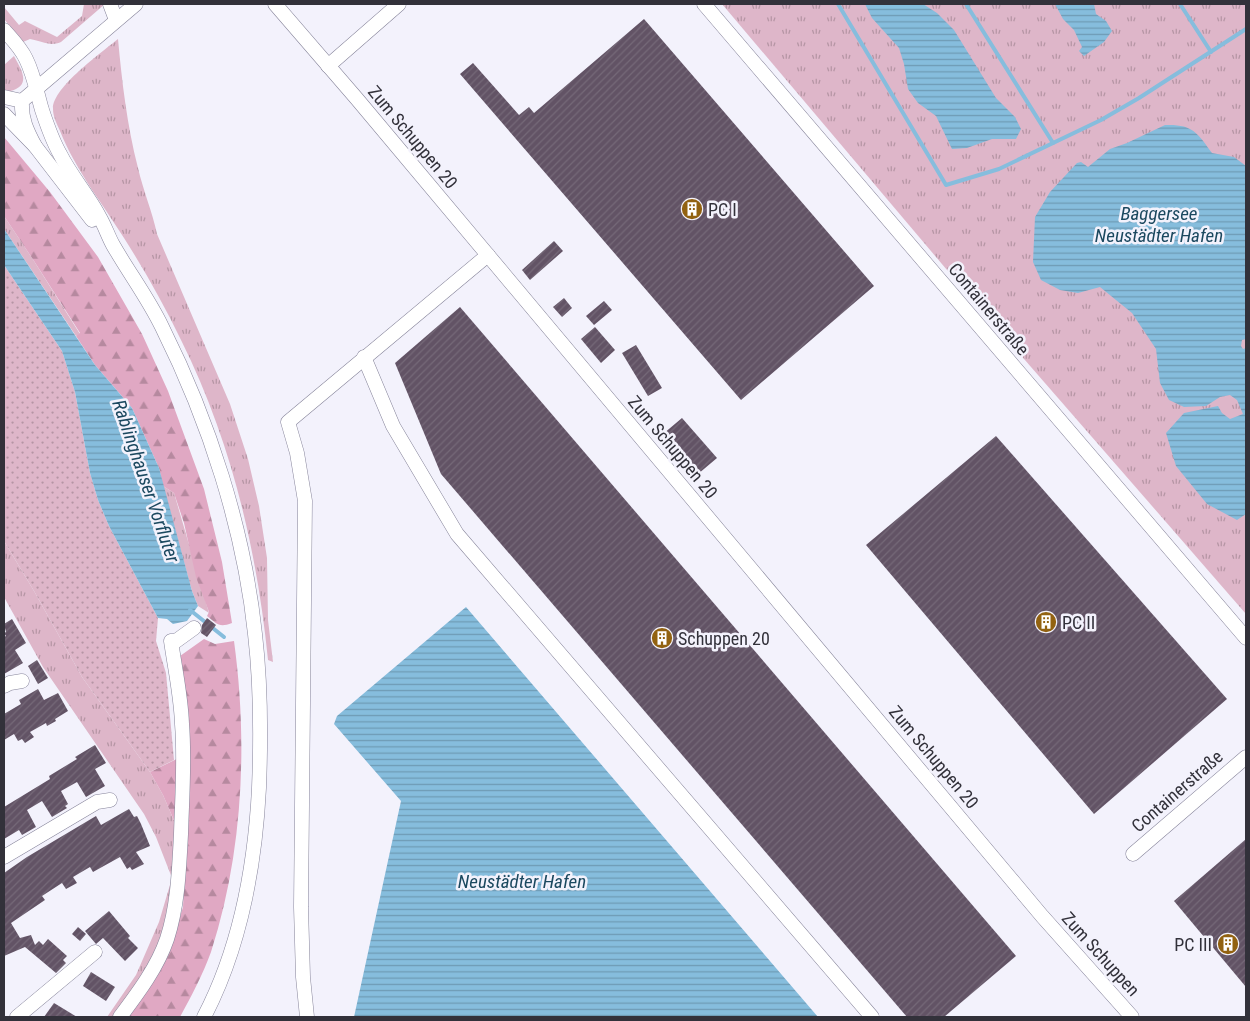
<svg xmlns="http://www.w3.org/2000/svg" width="1250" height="1021" font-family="'Roboto Condensed',sans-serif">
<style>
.grass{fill:url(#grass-tufts)}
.forest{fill:url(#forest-firs)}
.garden{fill:url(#garden-dots)}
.water{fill:url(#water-rules)}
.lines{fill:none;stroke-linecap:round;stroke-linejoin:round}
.stream{stroke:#86bddd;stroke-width:4}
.building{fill:url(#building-hatch)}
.minor-casing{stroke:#86849a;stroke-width:15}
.minor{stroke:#fff;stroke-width:14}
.labels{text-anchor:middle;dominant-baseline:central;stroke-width:5;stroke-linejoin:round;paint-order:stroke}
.street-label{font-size:18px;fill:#32313a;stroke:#f3f2fc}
.poi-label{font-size:18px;fill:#32313a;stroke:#f3f2fc;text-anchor:start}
.water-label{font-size:19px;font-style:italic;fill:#1b485f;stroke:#f3f2fc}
</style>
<defs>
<pattern id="grass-tufts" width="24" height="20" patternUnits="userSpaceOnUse" patternTransform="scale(1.25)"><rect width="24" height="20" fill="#deb6c9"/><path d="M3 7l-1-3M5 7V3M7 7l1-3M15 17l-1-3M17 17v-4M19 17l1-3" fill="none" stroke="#b595a4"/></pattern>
<pattern id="forest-firs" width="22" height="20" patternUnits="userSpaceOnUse" patternTransform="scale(1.25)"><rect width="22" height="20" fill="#e0a8c3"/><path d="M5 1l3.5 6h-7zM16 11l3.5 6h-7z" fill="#b6899f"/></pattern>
<pattern id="garden-dots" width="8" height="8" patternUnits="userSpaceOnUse" patternTransform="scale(1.25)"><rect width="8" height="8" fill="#deb6c9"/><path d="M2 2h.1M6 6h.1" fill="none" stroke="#b595a4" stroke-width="1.8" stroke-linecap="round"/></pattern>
<pattern id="water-rules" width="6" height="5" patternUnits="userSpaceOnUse" patternTransform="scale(1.25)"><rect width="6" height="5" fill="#86bddd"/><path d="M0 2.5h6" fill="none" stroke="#6e9ab4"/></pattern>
<pattern id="building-hatch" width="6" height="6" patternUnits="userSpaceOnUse" patternTransform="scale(1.25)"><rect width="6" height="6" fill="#625365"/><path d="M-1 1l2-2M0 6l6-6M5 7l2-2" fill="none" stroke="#756978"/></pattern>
</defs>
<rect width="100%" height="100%" fill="#f3f2fc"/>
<g class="grass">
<path d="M84,4H105L61,42C49,47 43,41 30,39L23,42L4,19V7L19,25L25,21L57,37L82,16Z"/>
<polygon points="722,4 1246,4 1246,614 958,283"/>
<path d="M118,39C122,82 127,125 138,168C143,190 152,211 157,234L230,404L248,459L259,506L267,558L268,620L273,662L268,660C257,550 231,440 181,340C164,305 145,271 124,238C102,203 75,169 60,131C57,124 53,117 53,109C52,88 101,53 118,39Z"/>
<path d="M14,56C19,66 31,82 16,89C12,91 8,92 4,91V65Z"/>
<polygon points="4,216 34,261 80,334 76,336 4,229"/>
<polygon points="163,486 174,493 209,613 198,606 192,591"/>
<polygon points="4,541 34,591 82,677 150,772 163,795 176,825 174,880 162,943 115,1017 107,1017 136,975 159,922 172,878 156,837 144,814 43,667 4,597"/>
</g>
<g class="forest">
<path d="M4,137L50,192L98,257L142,334L168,391L204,489L222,562L232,623C219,628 217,624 207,616L209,612L196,577L184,523L174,493L163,486L159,468L132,408L95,365L76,336L80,333L34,261L4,216Z"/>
<path d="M204,639L215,644L234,641C248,743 243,853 211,952C203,974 191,997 180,1017H127L174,936L183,907L187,827L176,825L163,795L150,772L187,754L180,674V656Z"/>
</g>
<polygon class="garden" points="4,265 62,351 75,392 90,473 98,500 109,526 158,618 156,641 166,673 174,760 150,772 82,677 34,591 4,541"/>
<g class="water">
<polygon points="865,4 923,4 937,13 954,30 996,98 1015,117 1021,129 1016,139 992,139 967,148 952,149 936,116 918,103 908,89 904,64 899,48 872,18"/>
<polygon points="1055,4 1094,4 1096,14 1106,21 1112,31 1104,42 1084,56 1079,51 1082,47 1074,30 1063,19"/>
<path d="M1165,125C1192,124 1197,132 1212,153L1234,157L1246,166V339L1242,340L1241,346L1243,349L1246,348V514L1237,520L1207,504L1176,466L1166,433L1184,413L1218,406L1222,413L1230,419L1243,414L1237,400L1230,395L1220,397L1206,406L1184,407L1169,400L1160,383L1156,349L1132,313L1100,287L1078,293L1060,290L1041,280L1033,262L1035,217L1050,192L1077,163L1081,162L1088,167L1110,149L1127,143Z"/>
<polygon points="4,229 95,365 132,408 159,468 192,591 198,606 187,621 173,624 167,619 158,618 109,526 98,500 90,473 75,392 62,351 4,265"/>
<polygon points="466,607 818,1017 354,1017 401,801 334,724 337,716"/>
</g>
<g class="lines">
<g class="stream">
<polyline points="838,4 946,185 999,169 1101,120 1139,98 1246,29"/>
<polyline points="966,4 1053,143"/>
<polyline points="1180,4 1211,52"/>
<polyline points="190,610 224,637"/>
</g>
</g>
<g class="building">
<polygon points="644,19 874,286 741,400 460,74 473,63 519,115 529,107 534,113"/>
<polygon points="554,241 563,251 530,280 522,270"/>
<polygon points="564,298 572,308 562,317 553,307"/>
<polygon points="604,301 612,310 594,325 586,316"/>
<polygon points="460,307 1016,956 944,1017 907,1017 441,474 395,363"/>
<polygon points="595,327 615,350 601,363 581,339"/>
<polygon points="636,345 662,388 648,396 622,353"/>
<polygon points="682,418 717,458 698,474 663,434"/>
<polygon points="996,436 1227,699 1094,814 866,545"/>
<polygon points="207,618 216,625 207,637 201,633 202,625"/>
<polygon points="12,619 26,643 15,650 23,663 4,674 4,637 6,636 4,633 6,632 4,624"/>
<polygon points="37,660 48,678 38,684 28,666"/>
<polygon points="38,689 44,700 58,693 68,711 55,719 56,721 47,726 46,723 30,732 34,737 25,743 22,739 18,741 14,734 4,740 4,714 21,704 19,700"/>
<polygon points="95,745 106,763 95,769 105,786 86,797 77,782 61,791 68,804 65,806 67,808 52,817 42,801 27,810 36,827 22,835 19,830 4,839 4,807 50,779 49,776 77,759 75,757"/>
<polygon points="129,809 134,817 137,816 141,824 150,846 136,852 144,864 132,870 130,867 127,869 120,857 93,872 90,867 73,877 77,883 66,889 62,883 42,896 45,900 11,923 20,938 31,935 35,945 39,941 43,945 48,939 67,956 63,960 66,963 56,973 25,947 4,956 4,873 27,857 96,816 101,825"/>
<polygon points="1246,839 1246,987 1174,901"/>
<polygon points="109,911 130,936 128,938 138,948 125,961 103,938 96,944 85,931"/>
<polygon points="78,927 86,934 80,941 72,934"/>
<polygon points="91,972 115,987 106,1001 83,986"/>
<polygon points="54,1003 77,1017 44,1017"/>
</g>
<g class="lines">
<g class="minor-casing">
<g id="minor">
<polyline points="110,4 116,20"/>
<polyline points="275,4 357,99 1042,916 1132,1017"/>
<polyline points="704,4 1246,638"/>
<path d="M4,30C12,39 21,48 26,59C34,75 37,93 42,110C47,125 52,140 60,154C71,176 88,195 99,216C105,226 108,236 113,245C129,273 148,298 162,327C209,421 244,529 255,634C261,685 261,737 259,788C255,867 241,946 204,1017"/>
<polyline points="328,66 399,4"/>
<polyline points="4,97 22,101"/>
<polyline points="4,114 35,146 92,220"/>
<path d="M35,146C27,131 21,119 22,101L136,4"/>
<polyline points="364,357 393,426 457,534 872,1017"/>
<polyline points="4,686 10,683 22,681"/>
<polyline points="1133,854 1246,757"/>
<polyline points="4,857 97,802 110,800"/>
<polyline points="17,1017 95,952"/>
<path d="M120,1017C138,993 157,968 167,939C178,905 179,870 181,834C182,798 185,761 182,724C181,696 175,669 171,641H176L194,628"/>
<polyline points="307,1017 303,977 301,907 305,501 297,453 288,422 488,255"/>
</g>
</g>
<use href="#minor" class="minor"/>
</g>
<defs>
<g id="building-disc" transform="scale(1.125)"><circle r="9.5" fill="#926211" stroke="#f3f2fc"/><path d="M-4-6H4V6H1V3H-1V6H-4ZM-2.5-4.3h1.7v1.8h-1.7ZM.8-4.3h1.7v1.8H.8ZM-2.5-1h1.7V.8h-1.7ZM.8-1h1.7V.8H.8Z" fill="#fff"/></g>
</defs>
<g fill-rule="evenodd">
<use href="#building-disc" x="692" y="209"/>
<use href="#building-disc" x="1046" y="622"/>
<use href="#building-disc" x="662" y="638"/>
<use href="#building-disc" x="1228" y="944"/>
</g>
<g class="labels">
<g class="street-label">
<text transform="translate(413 137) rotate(50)">Zum Schuppen 20</text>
<text transform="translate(989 309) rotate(50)">Containerstraße</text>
<text transform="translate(673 447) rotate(50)">Zum Schuppen 20</text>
<text transform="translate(934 757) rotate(50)">Zum Schuppen 20</text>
<text transform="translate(1177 791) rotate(-41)">Containerstraße</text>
<text transform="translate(1101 954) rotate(48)">Zum Schuppen</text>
</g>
<g class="poi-label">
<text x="708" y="209">PC I</text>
<text x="1062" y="622">PC II</text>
<text x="678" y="638">Schuppen 20</text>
<text x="1212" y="944" text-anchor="end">PC III</text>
</g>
<g class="water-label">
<text x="1159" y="213">Baggersee<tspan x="1159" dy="22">Neustädter Hafen</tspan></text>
<text transform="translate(146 481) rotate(71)">Rablinghauser Vorfluter</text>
<text x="522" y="881">Neustädter Hafen</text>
</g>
</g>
<rect width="1250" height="1021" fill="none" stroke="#32313a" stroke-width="10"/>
</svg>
